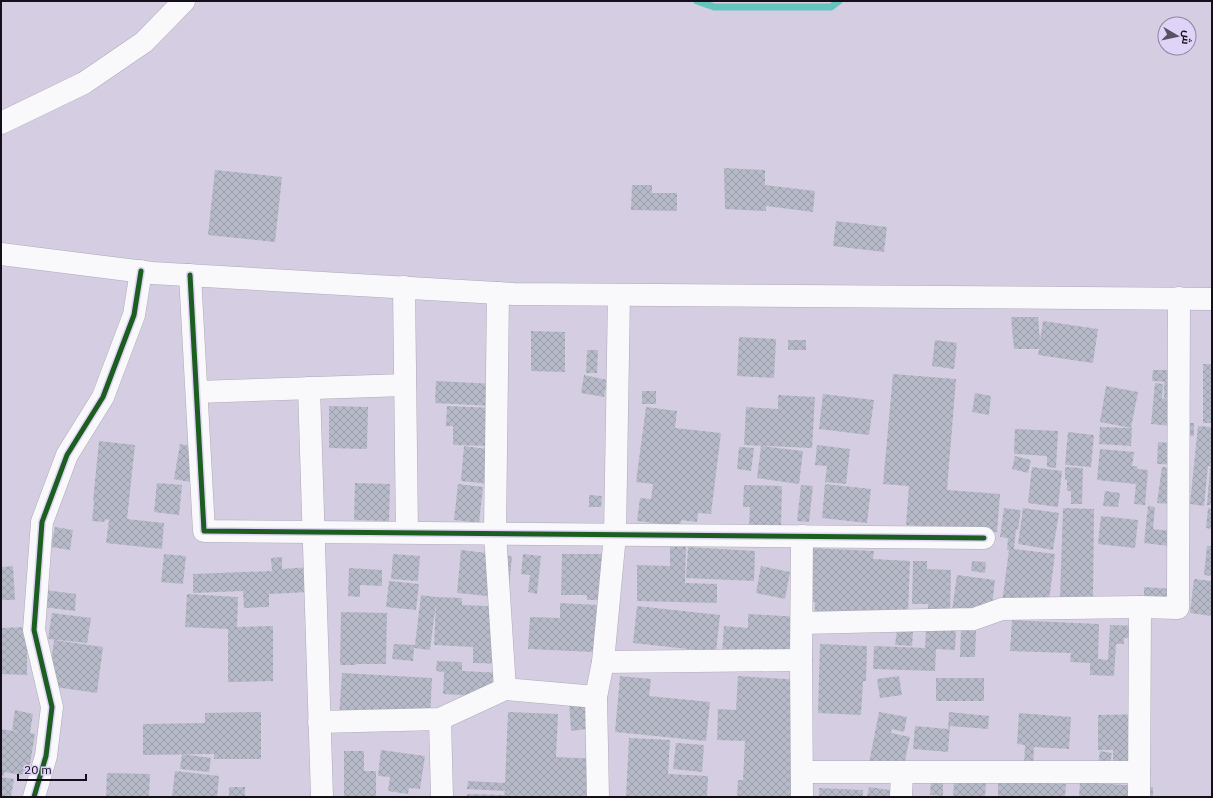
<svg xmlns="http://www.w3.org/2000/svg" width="1213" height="798" font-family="'IBM Plex Sans',Cairo,sans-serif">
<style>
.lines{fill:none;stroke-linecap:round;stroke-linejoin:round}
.stream{stroke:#65c5be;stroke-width:7}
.building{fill:url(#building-cross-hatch)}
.minor-casing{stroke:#aea9b8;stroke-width:23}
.major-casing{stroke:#aea9b8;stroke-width:23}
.minor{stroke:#f9f8fb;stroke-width:22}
.major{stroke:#f9f8fb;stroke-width:22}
.cycleway-casing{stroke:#e0d3f8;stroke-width:8}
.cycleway{stroke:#1b5e20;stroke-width:5}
</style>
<defs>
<pattern id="building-cross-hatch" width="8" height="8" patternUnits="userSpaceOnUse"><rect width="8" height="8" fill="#b6b9c7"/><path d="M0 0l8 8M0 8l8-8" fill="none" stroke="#9c9eaa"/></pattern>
</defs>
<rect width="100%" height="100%" fill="#d5cee2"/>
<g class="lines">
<polyline class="stream" points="697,1 714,7 831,7 839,1"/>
</g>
<g class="building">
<polygon points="724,168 765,170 765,185 815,191 813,212 766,206 766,211 725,209"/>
<polygon points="215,170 282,177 275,242 208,235"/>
<polygon points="632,185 652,185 652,193 677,193 677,211 631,210"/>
<polygon points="836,221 887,227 884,252 833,246"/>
<polygon points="1011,317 1038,317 1040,340 1043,321 1098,329 1093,363 1038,355 1039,349 1014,349"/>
<polygon points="531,331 565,332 565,372 531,371"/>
<polygon points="739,337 776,339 774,378 737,376"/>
<rect x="788" y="340" width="18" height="10"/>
<polygon points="935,340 957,343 954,369 932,366"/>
<polygon points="587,350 598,350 597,373 586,373"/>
<rect x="1203" y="364" width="9" height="59"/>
<polygon points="1153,370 1172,370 1186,398 1164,398 1164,382 1169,382 1152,381"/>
<polygon points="893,374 956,379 947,490 1000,494 997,532 906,525 909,486 883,484"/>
<polygon points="584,375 607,380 604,397 581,393"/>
<polygon points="436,381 495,384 493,406 435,403"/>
<polygon points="1155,383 1163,384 1162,398 1160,398 1188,401 1185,427 1151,424"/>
<polygon points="1106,386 1138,392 1131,428 1100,422"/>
<rect x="642" y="391" width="14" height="13"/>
<polygon points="975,393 991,396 989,415 972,412"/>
<polygon points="823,394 874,400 869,435 819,429"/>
<polygon points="778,395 815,397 812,448 744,445 746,407 778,409"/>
<polygon points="329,406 368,407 367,449 329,448"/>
<polygon points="447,406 494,408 493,446 453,445 453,426 446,426"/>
<polygon points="646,407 677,411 675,428 721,433 711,514 698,513 697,522 681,520 680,526 637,521 640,498 651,499 653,484 636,482"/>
<polygon points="1187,423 1194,423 1194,436 1186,436"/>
<polygon points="1198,426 1212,427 1212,467 1208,466 1204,506 1190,504"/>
<polygon points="1100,427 1132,428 1131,446 1099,444"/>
<polygon points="1015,429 1058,431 1056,468 1047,467 1047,456 1014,454"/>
<polygon points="1068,432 1094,435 1091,467 1065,465"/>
<polygon points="99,441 135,445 127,519 164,523 162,549 106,543 109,520 105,519 104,522 92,521 94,501 93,501"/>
<polygon points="1158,442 1183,444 1182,465 1157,464"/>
<polygon points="180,444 196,447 190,482 174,479"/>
<polygon points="817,445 850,449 846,484 825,482 827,466 815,465"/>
<polygon points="464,446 494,450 490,484 461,481"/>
<polygon points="761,446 803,451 799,484 757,478"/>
<polygon points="739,447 754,448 751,471 737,469"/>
<polygon points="1100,449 1134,452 1132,466 1137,466 1137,469 1148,470 1145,505 1134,504 1136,484 1097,480"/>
<polygon points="1015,456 1031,460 1028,473 1012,469"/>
<polygon points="1032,467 1062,471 1058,507 1028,503"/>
<polygon points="1065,467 1083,468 1082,504 1071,504 1071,491 1067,491 1067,480 1065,480"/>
<polygon points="1162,467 1188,470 1184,505 1157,503"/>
<polygon points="1210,468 1212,468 1212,505 1207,505"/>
<polygon points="157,483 182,485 179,515 154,512"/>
<polygon points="355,483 390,484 389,521 354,520"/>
<polygon points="458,484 483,487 479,523 454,520"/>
<polygon points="825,484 871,489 867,523 822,518"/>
<polygon points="744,485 782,486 781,527 749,526 750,507 743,507"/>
<polygon points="801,485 813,486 809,522 797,521"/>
<polygon points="1105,491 1120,493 1118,507 1103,506"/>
<polygon points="589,495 602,496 601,507 589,507"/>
<polygon points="1148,506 1155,507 1153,529 1179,532 1177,547 1144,543"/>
<polygon points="1004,508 1021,510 1018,530 1016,529 1014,549 1055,554 1048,608 1002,603 1009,550 1007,550 1008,538 1000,537"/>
<polygon points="1023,508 1059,513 1053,550 1018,544"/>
<polygon points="1063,508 1094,509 1093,598 1060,598"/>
<polygon points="1208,508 1212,509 1212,529 1206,528"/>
<polygon points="1101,516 1138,520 1135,548 1098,544"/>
<polygon points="55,527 73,530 70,550 51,547"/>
<polygon points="1207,546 1212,546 1212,576 1204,575"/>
<polygon points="670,547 686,547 685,583 717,584 717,603 637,601 637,565 670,566"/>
<polygon points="688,547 755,551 754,581 686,578"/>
<polygon points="813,548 874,551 873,559 910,561 908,613 814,629 815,602 811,602"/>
<polygon points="461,550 512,556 508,598 457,593"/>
<polygon points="164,554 186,556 183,584 161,582"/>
<polygon points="393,554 420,556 418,581 391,579"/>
<polygon points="523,554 541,556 537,594 528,592 530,575 521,574"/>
<polygon points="562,554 612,554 612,600 587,600 587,595 561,595"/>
<polygon points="282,557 282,569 309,567 310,592 269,594 269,607 244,608 243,591 193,593 193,574 272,571 271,558"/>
<polygon points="913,561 927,561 927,569 951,570 950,615 928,615 928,604 912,604"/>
<polygon points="972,561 986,562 985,573 971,571"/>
<polygon points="13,566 15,600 1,600 1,567"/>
<polygon points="761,566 790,572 785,599 756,593"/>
<polygon points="349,568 382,570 382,586 360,585 360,597 348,596"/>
<polygon points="957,575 995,580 991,615 952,610"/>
<polygon points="1194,579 1212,581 1212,616 1190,613"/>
<polygon points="389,581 419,584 416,610 386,607"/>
<polygon points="1144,587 1175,589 1175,602 1144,600"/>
<polygon points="45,590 76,594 75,611 43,607"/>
<polygon points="187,594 238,597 237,627 273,626 273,681 228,682 228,629 185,627"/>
<polygon points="421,595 436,597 462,598 462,605 510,607 508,664 473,663 473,647 434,645 436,603 430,650 414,648 413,661 392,659 394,644 415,645"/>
<polygon points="560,603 597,605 597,617 615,653 528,649 530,617 560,618"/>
<polygon points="637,606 720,615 716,652 633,643"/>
<polygon points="341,612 387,613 386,664 356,664 356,665 340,665"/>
<polygon points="52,613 91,618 87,643 48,639"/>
<polygon points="748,614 801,617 800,654 722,654 724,626 748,628"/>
<polygon points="1012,620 1099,624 1098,659 1108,660 1110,625 1143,626 1142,639 1124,638 1124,644 1116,644 1114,676 1090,675 1090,663 1070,662 1071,653 1010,651"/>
<polygon points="27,627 27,675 1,674 1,628"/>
<polygon points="897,630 913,632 912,646 895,645"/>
<polygon points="926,630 956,631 955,650 936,649 935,671 873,669 874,646 925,648"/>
<polygon points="961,630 976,631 975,657 960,657"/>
<polygon points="54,640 103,647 97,693 48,686"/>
<polygon points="820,644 867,646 866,681 863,681 861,715 818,713"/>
<polygon points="437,661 462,662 462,671 503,673 482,696 443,694 444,672 436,671"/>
<polygon points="342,673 432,678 430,718 339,718"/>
<polygon points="620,676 651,679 649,696 710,702 706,741 615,732"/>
<polygon points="738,676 801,680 806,728 813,728 809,797 737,797 738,780 743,780 745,741 717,740 718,709 736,710"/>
<polygon points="899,676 902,695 880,698 877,679"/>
<rect x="936" y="678" width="48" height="23"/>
<polygon points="585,699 587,729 571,731 569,700"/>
<polygon points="15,710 33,714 30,733 35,734 28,776 4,772 4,776 1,775 1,729 20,732 12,730"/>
<polygon points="261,712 261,759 214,759 214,754 143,755 143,724 205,723 205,713"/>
<polygon points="508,712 558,714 556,757 601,759 599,797 467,797 467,794 504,795 505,791 467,789 468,781 505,783"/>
<polygon points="879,712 907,717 904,732 892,729 891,733 910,737 903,770 869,763"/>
<polygon points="949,712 989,716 988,729 950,726 948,752 913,749 915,726 948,729"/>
<polygon points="1019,713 1071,717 1069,749 1034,747 1033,768 1024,767 1025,745 1017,744"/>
<polygon points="1150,714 1150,771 1113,772 1113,750 1098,750 1098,715"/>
<polygon points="629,738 670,740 668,774 708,776 707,797 626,797"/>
<polygon points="676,743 704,745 702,772 673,769"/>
<polygon points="381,750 425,756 420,789 409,788 408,794 388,791 390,777 378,776"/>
<polygon points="344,751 364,751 364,771 376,771 376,797 344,797"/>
<polygon points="1100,751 1112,753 1109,772 1097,771"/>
<polygon points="182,754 211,758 209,772 180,769"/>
<polygon points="175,771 219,776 217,797 172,797"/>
<polygon points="107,773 150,774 149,797 106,797"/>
<polygon points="1,777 14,779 11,797 1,797"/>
<polygon points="998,781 1066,784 1065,797 998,797"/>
<polygon points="931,782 943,783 943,796 930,795"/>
<polygon points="954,782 986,782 985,797 953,797"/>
<polygon points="1080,782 1153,787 1153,797 1079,797"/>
<rect x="229" y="787" width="16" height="10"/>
<polygon points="869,787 904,792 904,797 867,797"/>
<polygon points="819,788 863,790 863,797 819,797"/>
</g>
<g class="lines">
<g class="minor-casing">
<g id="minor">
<polyline points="1,123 84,83 144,42 184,1"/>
<polyline points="190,275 204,531 984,538"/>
<polyline points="404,287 407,532"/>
<polyline points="498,293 495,533 505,689"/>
<polyline points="309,388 322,797"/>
<polyline points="197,392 405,385"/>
<polyline points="802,536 801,660 802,797"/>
<polyline points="1140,607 1178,608 1179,298"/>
<polyline points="802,623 974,619 1002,609 1140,607 1139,797"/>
<polyline points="603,662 801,660"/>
<polyline points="440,719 442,797"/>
<polyline points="319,722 440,719 505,689 596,697"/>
<polyline points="802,772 1139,772"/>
<polyline points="34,797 46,756 52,707 34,630 42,522 67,455 103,397 134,315 141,271"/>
<polyline points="598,797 596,697 603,662 615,535 619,295"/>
<polyline points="901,797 902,772"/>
</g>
</g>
<g class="major-casing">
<polyline id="major" points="1,254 152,273 514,294 1212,299"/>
</g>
<use href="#minor" class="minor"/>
<use href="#major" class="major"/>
<g class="cycleway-casing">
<g id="cycleway">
<polyline points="190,275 204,531 984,538"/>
<polyline points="34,797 46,756 52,707 34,630 42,522 67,455 103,397 134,315 141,271"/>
</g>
</g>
<use href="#cycleway" class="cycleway"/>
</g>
<rect width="1213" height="798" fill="none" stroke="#140f1b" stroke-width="4"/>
<g transform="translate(1177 36) rotate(99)"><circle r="19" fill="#e0d3f8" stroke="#8e85a0"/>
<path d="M0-3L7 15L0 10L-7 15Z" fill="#585261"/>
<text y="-6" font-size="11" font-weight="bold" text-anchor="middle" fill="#140f1b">ش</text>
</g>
<path d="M18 774v6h68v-6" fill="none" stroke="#140f1b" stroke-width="2"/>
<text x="24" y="774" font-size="12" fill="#140f1b" stroke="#e0d3f8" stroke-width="3" paint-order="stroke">20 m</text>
</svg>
